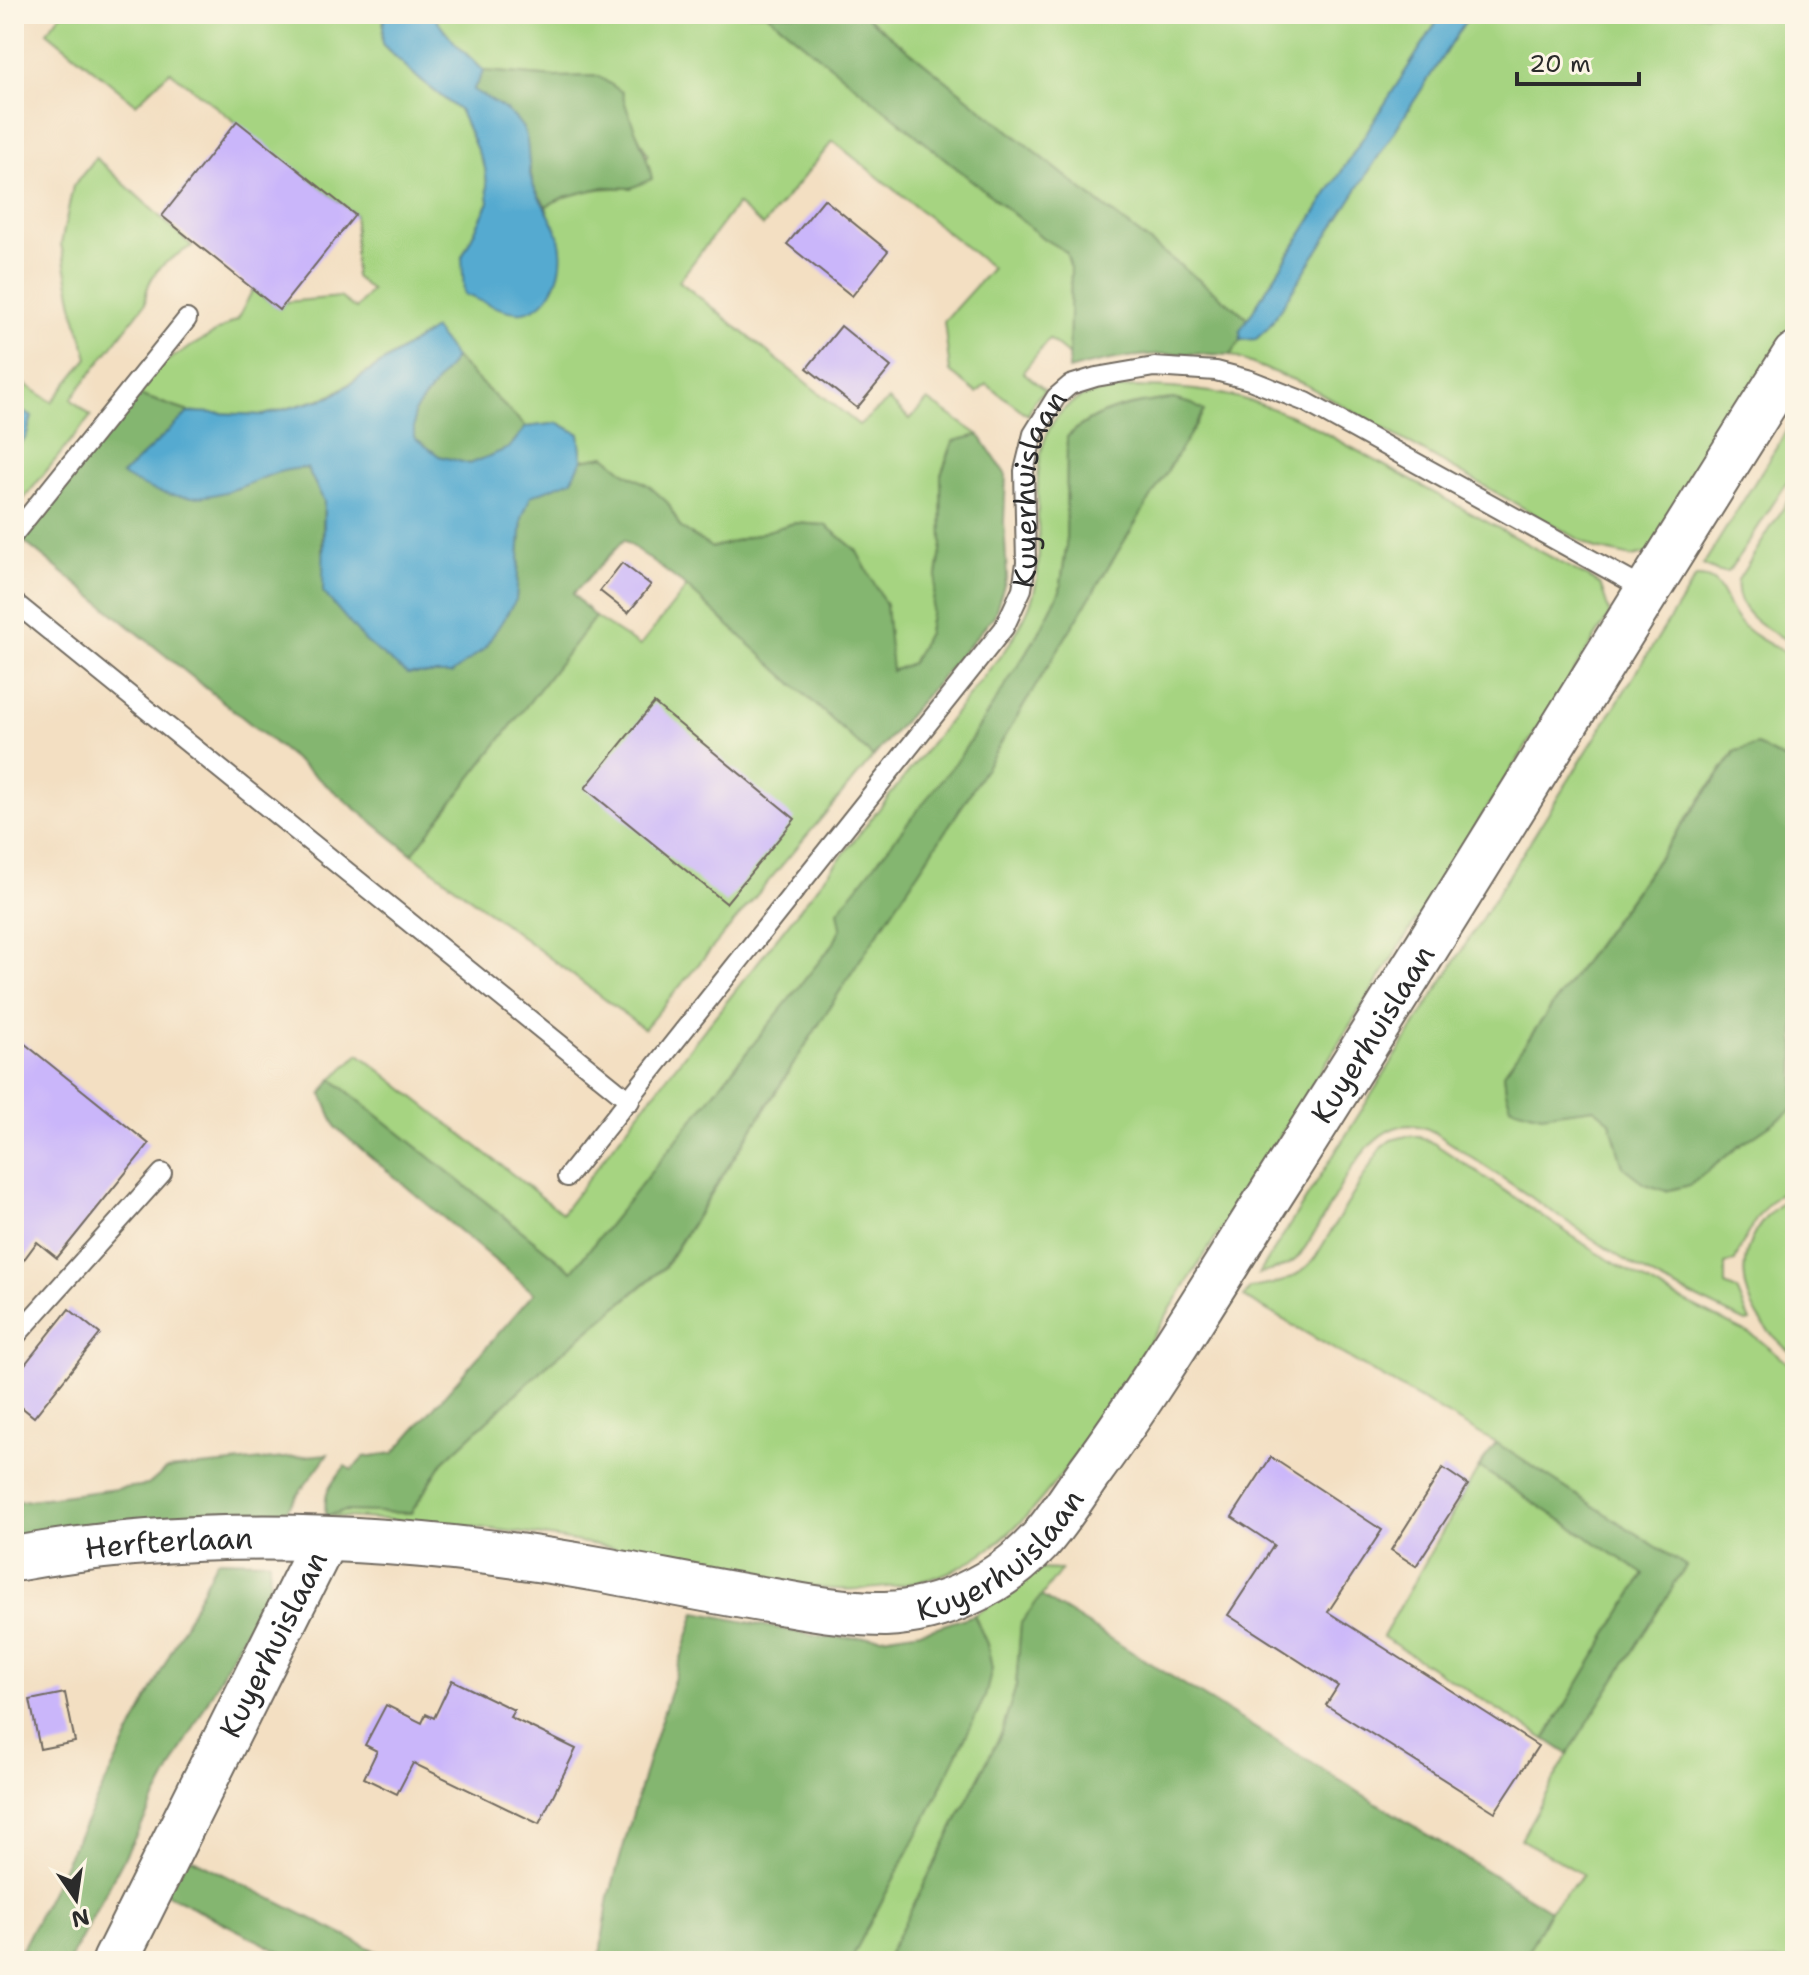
<svg xmlns="http://www.w3.org/2000/svg" width="1809" height="1975" font-family="'Shantell Sans',sans-serif">
<style>
.green{fill:#a6d481;stroke:#688056;stroke-width:2}
.forest{fill:#84b66f;stroke:#58704d;stroke-width:2}
.water{fill:#54aad0;stroke:#406a7e;stroke-width:2}
.building{fill:#cab6fa}
.lines{fill:none;stroke-linecap:round;stroke-linejoin:round}
.lane-casing{stroke:#716a60;stroke-width:22}
.secondary-casing{stroke:#716a60;stroke-width:48}
.lane{stroke:#fff;stroke-width:18}
.secondary{stroke:#fff;stroke-width:44}
.labels{text-anchor:middle;dominant-baseline:central;stroke-width:6;stroke-linejoin:round;paint-order:stroke}
.street-label{font-size:30px;fill:#2b2b2b;stroke:#fcf5e5}
</style>
<rect width="100%" height="100%" fill="#fcf5e5"/>
<filter id="ink" filterUnits="userSpaceOnUse"><feTurbulence type="fractalNoise" baseFrequency=".0125" numOctaves="2"/><feDisplacementMap in="SourceGraphic" scale="16" xChannelSelector="R" yChannelSelector="G"/><feConvolveMatrix kernelMatrix="1 2 1 2 8 2 1 2 1" color-interpolation-filters="sRGB"/></filter>
<filter id="wash" filterUnits="userSpaceOnUse"><feTurbulence type="fractalNoise" baseFrequency=".006" numOctaves="4" result="noise"/><feDisplacementMap in="SourceGraphic" scale="32" xChannelSelector="R" yChannelSelector="G"/><feGaussianBlur stdDeviation="1.8" result="paint"/><feColorMatrix in="noise" values="0 0 0 0 0 0 0 0 0 0 0 0 0 0 0 0 0 1.4 0 .05"/><feComposite in="paint" operator="in"/></filter>
<g filter="url(#wash)">
<rect width="100%" height="100%" fill="#f3dfc2"/>
<g class="green">
<path d="M61,14H384L382,44L419,79L460,111L485,168L489,202L462,257L561,248L546,206C574,191 600,187 631,188L648,155L626,113L622,92L598,76L556,77L484,71L456,44L432,14H767L1044,239L1066,251L1071,268L1069,355L1049,339L1023,372L1045,390L1034,401L1028,415L986,384L977,393L950,372L944,321L992,268L833,141L763,226L737,204L679,281L859,425L889,400L910,419L928,400L979,435L953,441L941,475L942,545L928,633L912,663L892,671L856,550L825,525L794,523L712,548L680,527L668,503L648,485L627,474L605,456L582,460L579,434L559,423L526,427L455,358L434,329L330,396L264,415L189,412L139,395L158,366L238,319L253,289L279,309L285,302L340,297L356,309L371,290L355,277V215L170,71L136,104L47,32Z"/>
<polygon points="863,14 1442,14 1248,318 1089,195"/>
<polygon points="1470,14 1795,14 1795,322 1649,553 1632,557 1596,549 1304,384 1230,355 1241,340 1256,339 1268,328"/>
<path d="M96,158L192,246C167,260 146,272 145,304L71,399L91,416L14,511V451L26,437L32,417L14,406V377L52,402L88,358L75,315L61,244L73,186Z"/>
<path d="M1133,387C1200,387 1244,394 1305,422L1600,584L1610,614L1092,1433C1053,1486 1017,1539 956,1569C920,1586 871,1591 831,1589C798,1587 762,1576 729,1570C678,1560 626,1550 574,1541C493,1527 408,1520 326,1516L343,1511L411,1513L443,1462L540,1371L665,1267L854,969L966,800L1139,513L1173,399C1134,403 1096,408 1067,437L1066,549L1060,591L1039,633L959,758L841,928L834,943L572,1271L332,1079L359,1054L562,1213L640,1111L1008,646C1020,626 1032,607 1036,584C1047,530 1017,439 1073,402C1089,391 1114,390 1133,387Z"/>
<polygon points="1795,418 1795,470 1731,569 1728,572 1718,572 1703,565"/>
<path d="M1795,489V645C1770,630 1733,615 1738,580Z"/>
<path d="M1696,577C1723,575 1723,602 1737,619C1751,637 1776,647 1795,658V765L1758,746L1735,751L1504,1073L1506,1091L1577,1110L1594,1108L1610,1121L1623,1167L1690,1185L1739,1146L1795,1108V1181C1765,1201 1748,1227 1735,1261L1725,1264V1285L1737,1290L1750,1321L1746,1322L1661,1281L1621,1258L1434,1132C1366,1095 1332,1218 1298,1257C1288,1268 1272,1270 1259,1274Z"/>
<polygon points="687,587 873,757 644,1029 412,854 595,617 640,646"/>
<path d="M1407,1136H1419L1435,1144L1599,1254L1663,1291L1756,1337L1795,1369V1961H1523L1550,1910L1583,1875L1521,1839L1568,1754L1686,1566L1496,1443L1244,1297L1250,1288C1280,1284 1295,1281 1315,1258L1381,1148L1391,1140Z"/>
<path d="M1795,1193V1356C1732,1308 1723,1239 1795,1193Z"/>
<polygon points="1479,1467 1644,1574 1545,1739 1383,1637"/>
<polygon points="1035,1569 1061,1570 1021,1623 1016,1686 1002,1732 885,1961 850,1961 926,1818 992,1669 987,1644 974,1615 1004,1596"/>
</g>
<g class="forest">
<path d="M767,14H863L1089,195L1248,318L1240,331L1241,340L1230,355C1172,352 1125,353 1069,370L1071,268L1066,252L1044,239Z"/>
<path d="M484,71L556,77L598,76L622,92C629,124 646,145 652,179L631,188L604,187L564,197L546,206L533,186L523,128L473,90Z"/>
<polygon points="455,358 526,427 509,448 470,464 439,456 414,437 414,412"/>
<polygon points="139,395 189,412 122,475 236,489 280,470 307,468 324,501 322,551 516,600 522,518 531,495 571,480 582,460 605,456 627,474 648,485 668,503 680,527 712,548 794,523 825,525 856,550 886,605 892,671 912,663 928,633 942,545 941,475 954,441 979,435 1006,475 1004,522 1007,576 994,616 873,757 687,587 624,540 573,594 595,617 412,854 21,539"/>
<path d="M1173,399L1192,404L1204,411L966,800L854,969L664,1267L540,1371L443,1462L411,1513L343,1511L326,1516C323,1490 331,1485 345,1466L352,1470L364,1457L394,1453L534,1293L336,1128L322,1094L332,1079L572,1271L834,943L841,928L838,911L959,758L1039,633L1060,591L1066,549L1067,437C1096,409 1134,403 1173,399Z"/>
<polygon points="1757,745 1795,765 1795,1108 1739,1146 1690,1185 1666,1191 1645,1184 1623,1167 1610,1121 1594,1108 1541,1115 1511,1107 1506,1091 1504,1073 1736,751"/>
<polygon points="1496,1443 1686,1566 1568,1754 1545,1739 1644,1574 1479,1467"/>
<polygon points="328,1454 285,1512 278,1517 14,1539 14,1502 148,1485 167,1469"/>
<polygon points="217,1560 269,1561 270,1584 69,1961 16,1961"/>
<polygon points="1041,1596 1550,1910 1523,1961 885,1961 1002,1732 1016,1686 1021,1623"/>
<polygon points="696,1612 826,1638 882,1637 928,1630 974,1615 987,1644 992,1669 985,1697 926,1818 850,1961 599,1961 609,1897 649,1757"/>
<polygon points="183,1854 395,1961 298,1961 163,1892"/>
</g>
<g class="water">
<path d="M384,14H432L456,44L484,71L473,90C490,100 511,110 522,127C532,143 525,170 534,187C543,207 559,226 561,249C564,273 550,308 523,312C507,314 478,300 464,294L462,257L489,202L485,168L460,111L419,79L382,44Z"/>
<polygon points="1442,14 1470,14 1268,328 1256,339 1241,340 1240,331"/>
<path d="M434,329L455,358L414,412V437L439,456L470,464L509,448L526,427L559,423L579,434L582,460L572,480L531,496L522,518L516,600L484,649L451,674H407L365,641L323,592L324,501L307,468C274,469 264,479 235,489C192,504 160,497 122,475L189,412L264,415L330,397Z"/>
<polygon points="14,406 32,417 26,437 14,451"/>
</g>
<g id="blocks">
<g class="building">
<polygon points="237,121 355,215 279,310 162,216"/>
<polygon points="824,199 888,251 852,296 787,244"/>
<polygon points="841,326 891,367 857,408 807,368"/>
<polygon points="622,563 651,585 628,613 600,591"/>
<polygon points="654,703 795,819 726,903 585,788"/>
<polygon points="14,1035 149,1144 57,1258 37,1242 14,1273"/>
<polygon points="69,1309 100,1334 34,1417 14,1401 14,1378"/>
<polygon points="1271,1457 1382,1530 1328,1612 1538,1746 1495,1812 1326,1705 1338,1686 1228,1615 1274,1545 1232,1517"/>
<polygon points="1443,1468 1468,1485 1416,1566 1391,1550"/>
<polygon points="452,1680 514,1710 510,1717 576,1749 539,1824 413,1763 397,1794 364,1778 377,1751 365,1745 386,1705 422,1723 426,1714 434,1718"/>
<polygon points="65,1693 75,1742 40,1749 30,1700"/>
</g>
</g>
</g>
<g filter="url(#ink)">
<use href="#blocks" fill-opacity="0" stroke="#716a60" stroke-width="2"/>
<g class="lines">
<g class="lane-casing">
<g id="lane">
<polyline points="14,534 187,319"/>
<polyline points="14,602 630,1101"/>
<path id="s1" d="M567,1177L1004,628L1022,589L1026,563L1024,471L1033,434L1056,397L1070,385L1096,377L1154,367L1216,371L1250,380L1306,402L1646,590"/>
<polyline points="14,1338 162,1173"/>
</g>
</g>
<g class="secondary-casing">
<g id="secondary">
<path id="s2" d="M14,1559C208,1524 411,1535 604,1570C665,1581 725,1594 786,1603C818,1609 852,1614 885,1614C941,1612 1000,1584 1038,1543C1057,1522 1073,1496 1089,1473C1157,1380 1216,1280 1278,1183C1453,909 1621,630 1795,355"/>
<path id="s3" d="M115,1961L325,1539"/>
</g>
</g>
<use href="#lane" class="lane"/>
<use href="#secondary" class="secondary"/>
</g>
</g>
<g class="labels">
<g class="street-label">
<text stroke="none"><textPath href="#s1" startOffset="848">Kuyerhuislaan</textPath></text>
<text stroke="none"><textPath href="#s2" startOffset="1660">Kuyerhuislaan</textPath></text>
<text stroke="none"><textPath href="#s2" startOffset="156">Herfterlaan</textPath></text>
<text stroke="none"><textPath href="#s2" startOffset="1012">Kuyerhuislaan</textPath></text>
<text stroke="none"><textPath href="#s3" startOffset="354">Kuyerhuislaan</textPath></text>
</g>
</g>
<rect width="1809" height="1975" fill="none" stroke="#fcf5e5" stroke-width="48"/>
<g transform="translate(76 1899) rotate(167)" stroke="#fcf5e5" stroke-width="6" paint-order="stroke">
<path d="M0-6L14 30L0 20L-14 30Z" fill="#2b2b2b"/>
<text y="-12" font-size="22" font-weight="bold" text-anchor="middle" fill="#2b2b2b">N</text>
</g>
<path d="M1517 72v12h122v-12" fill="none" stroke="#2b2b2b" stroke-width="4"/>
<text x="1529" y="72" font-size="24" fill="#2b2b2b" stroke="#fcf5e5" stroke-width="6" paint-order="stroke">20 m</text>
</svg>
